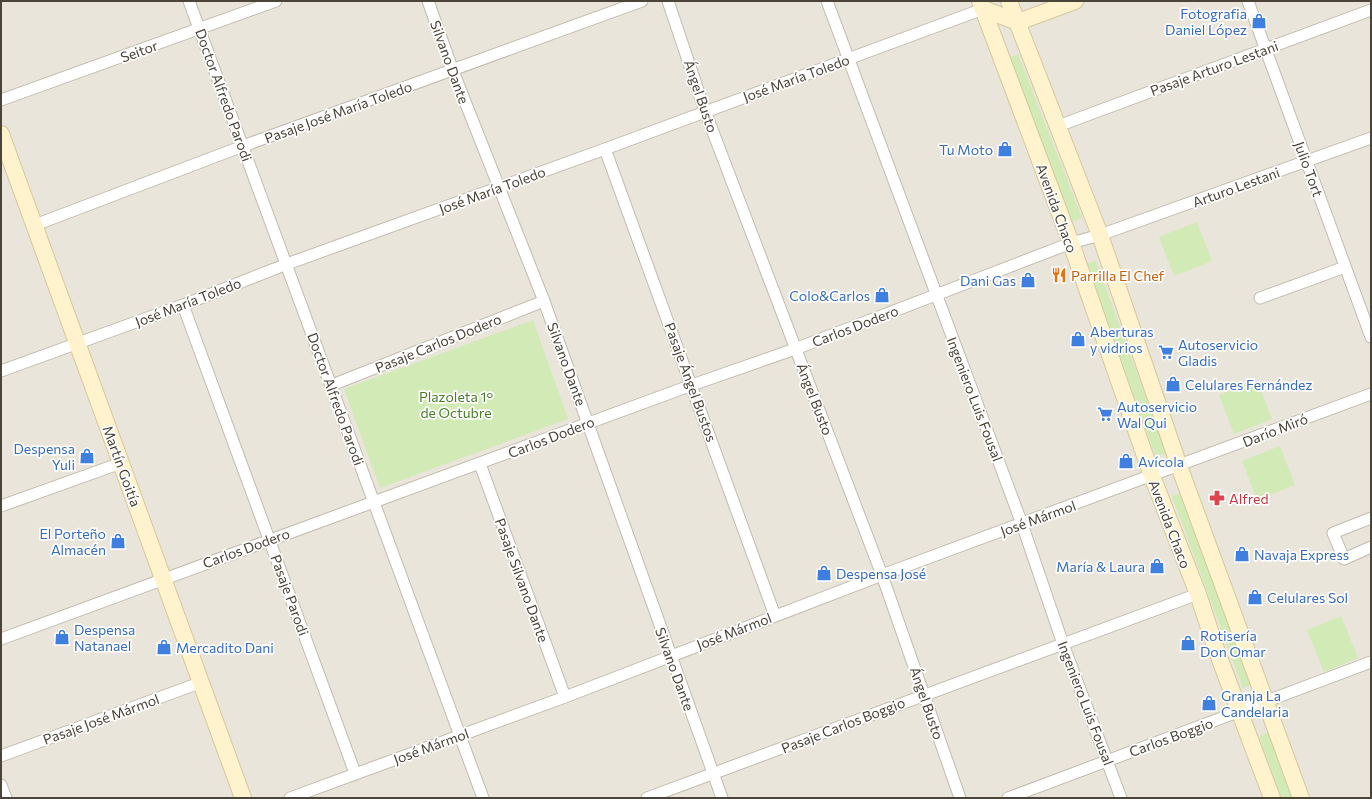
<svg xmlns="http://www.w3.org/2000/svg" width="1372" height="799" font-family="Commissioner,sans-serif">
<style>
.residential{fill:#eae5da}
.green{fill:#d2eab5}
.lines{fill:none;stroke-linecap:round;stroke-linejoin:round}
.street-casing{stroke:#c2bbae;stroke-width:13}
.secondary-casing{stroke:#d6c79b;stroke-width:18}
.street{stroke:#fff;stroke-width:11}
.secondary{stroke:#fff3cd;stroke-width:16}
.labels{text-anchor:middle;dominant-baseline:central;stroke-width:3.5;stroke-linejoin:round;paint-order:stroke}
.shop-label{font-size:14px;fill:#366cbe;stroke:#fff;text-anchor:start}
.street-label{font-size:14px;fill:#4b4439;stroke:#fff}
.food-label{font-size:14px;fill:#c56008;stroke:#fff;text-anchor:start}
.park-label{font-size:14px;fill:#4a7f2a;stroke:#fff}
.health-label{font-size:14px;fill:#be3a42;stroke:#fff;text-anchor:start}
</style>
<rect width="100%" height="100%" fill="#f6f3ec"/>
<rect class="residential" x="1" y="1" width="1370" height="797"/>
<g class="green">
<polygon points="1018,54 1082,218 1070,222 1008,58"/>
<polygon points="1197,222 1212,261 1174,276 1159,237"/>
<polygon points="1096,261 1166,453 1156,457 1086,264"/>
<polygon points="533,320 568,419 380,488 344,389"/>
<polygon points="1257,380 1272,419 1234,434 1219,395"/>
<polygon points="1280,446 1295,485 1257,500 1242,461"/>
<polygon points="1182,493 1253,685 1243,688 1172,496"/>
<polygon points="1341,616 1358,658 1324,672 1307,630"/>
<polygon points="1270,732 1295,798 1282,798 1259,736"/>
</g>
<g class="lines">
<g class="street-casing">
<g id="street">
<polyline points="189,1 483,798"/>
<polyline points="428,1 453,71 544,301 722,798"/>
<polyline points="668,1 705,111 882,575 960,798"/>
<polyline points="827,1 1022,524 1063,644 1121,798"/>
<polyline points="1248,1 1371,337"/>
<polyline points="1,100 276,1"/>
<polyline points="1058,126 1371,10"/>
<polyline points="605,149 775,616"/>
<polyline points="35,225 243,146 642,1"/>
<polyline points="1260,298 1345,267"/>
<polyline points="183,305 355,773"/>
<polyline points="1,371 183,305 287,264 605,149 983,9"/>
<polyline points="332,385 544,301"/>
<polyline points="480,464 565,697"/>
<polyline points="1,506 121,463"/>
<polyline points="1371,518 1333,533 1344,559 1371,547"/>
<polyline points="1,639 692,385 795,349 1071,243 1100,235 1371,138"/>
<polyline points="1,756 202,682"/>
<polyline points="1,785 6,798"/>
<polyline points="290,798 565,697 882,575 1371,394"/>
<polyline points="647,798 1198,594"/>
<polyline points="1008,798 1371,662"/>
</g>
</g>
<g class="secondary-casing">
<g id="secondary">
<polyline points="980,1 1071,243 1152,476 1198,594 1216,649 1272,798"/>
<polyline points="1009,1 1100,235 1179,466 1301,798"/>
<polyline points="983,9 1018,22 1075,1"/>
<polyline points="1,134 243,798"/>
</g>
</g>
<use href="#street" class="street"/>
<use href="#secondary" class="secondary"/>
</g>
<defs>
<g id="shop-bare" transform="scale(1.2)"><path d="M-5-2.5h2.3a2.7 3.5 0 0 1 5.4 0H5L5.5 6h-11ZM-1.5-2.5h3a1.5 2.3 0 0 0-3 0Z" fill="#3f7fe0" stroke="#fff" stroke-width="2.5" paint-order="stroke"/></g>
<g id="restaurant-bare" transform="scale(1.2)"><path d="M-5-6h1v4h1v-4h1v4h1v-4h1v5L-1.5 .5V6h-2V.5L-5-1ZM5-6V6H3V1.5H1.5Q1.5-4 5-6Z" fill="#e8710a" stroke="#fff" stroke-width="2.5" paint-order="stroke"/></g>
<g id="supermarket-bare" transform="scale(1.2)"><path d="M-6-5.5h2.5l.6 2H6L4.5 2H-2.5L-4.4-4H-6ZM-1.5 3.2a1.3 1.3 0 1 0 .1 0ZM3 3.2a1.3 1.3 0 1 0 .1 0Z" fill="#3f7fe0" stroke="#fff" stroke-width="2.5" paint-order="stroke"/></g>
<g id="pharmacy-bare" transform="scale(1.2)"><path d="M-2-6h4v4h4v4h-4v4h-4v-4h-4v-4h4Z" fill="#e0444e" stroke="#fff" stroke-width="2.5" paint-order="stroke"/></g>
</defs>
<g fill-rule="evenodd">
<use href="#shop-bare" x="1259" y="21"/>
<use href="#shop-bare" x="1005" y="149"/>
<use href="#restaurant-bare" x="1059" y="275"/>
<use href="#shop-bare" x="1028" y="280"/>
<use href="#shop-bare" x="882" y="295"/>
<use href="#shop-bare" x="1078" y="339"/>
<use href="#supermarket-bare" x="1166" y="352"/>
<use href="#shop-bare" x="1173" y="384"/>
<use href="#supermarket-bare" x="1105" y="414"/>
<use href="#shop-bare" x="87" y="456"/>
<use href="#shop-bare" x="1126" y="461"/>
<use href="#pharmacy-bare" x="1217" y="498"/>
<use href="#shop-bare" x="118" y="541"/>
<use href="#shop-bare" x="1242" y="554"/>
<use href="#shop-bare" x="1157" y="566"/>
<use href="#shop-bare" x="824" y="573"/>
<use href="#shop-bare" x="1255" y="597"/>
<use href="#shop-bare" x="62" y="637"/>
<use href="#shop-bare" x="1188" y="643"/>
<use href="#shop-bare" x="164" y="647"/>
<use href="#shop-bare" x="1209" y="703"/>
</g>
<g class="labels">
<g class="shop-label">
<text x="1247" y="13" text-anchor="end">Fotografia<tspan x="1247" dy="16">Daniel López</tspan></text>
<text x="993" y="149" text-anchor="end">Tu Moto</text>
<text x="1016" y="280" text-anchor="end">Dani Gas</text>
<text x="870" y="295" text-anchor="end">Colo&amp;Carlos</text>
<text x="1090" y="331">Aberturas<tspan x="1090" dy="16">y vidrios</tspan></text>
<text x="1178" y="344">Autoservicio<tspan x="1178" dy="16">Gladis</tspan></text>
<text x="1185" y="384">Celulares Fernández</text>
<text x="1117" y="406">Autoservicio<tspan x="1117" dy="16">Wal Qui</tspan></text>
<text x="75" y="448" text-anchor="end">Despensa<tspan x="75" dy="16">Yuli</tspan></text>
<text x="1138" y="461">Avícola</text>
<text x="106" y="533" text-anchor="end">El Porteño<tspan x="106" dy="16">Almacén</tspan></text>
<text x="1254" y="554">Navaja Express</text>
<text x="1145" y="566" text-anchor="end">María &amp; Laura</text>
<text x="836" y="573">Despensa José</text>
<text x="1267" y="597">Celulares Sol</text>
<text x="74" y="629">Despensa<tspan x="74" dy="16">Natanael</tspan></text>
<text x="1200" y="635">Rotisería<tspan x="1200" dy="16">Don Omar</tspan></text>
<text x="176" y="647">Mercadito Dani</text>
<text x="1221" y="695">Granja La<tspan x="1221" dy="16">Candelaria</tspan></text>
</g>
<g class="street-label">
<text transform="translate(139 51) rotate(-20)">Seitor</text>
<text transform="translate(450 62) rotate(70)">Silvano Dante</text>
<text transform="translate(1214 68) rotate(-20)">Pasaje Arturo Lestani</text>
<text transform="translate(796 78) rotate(-20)">José María Toledo</text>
<text transform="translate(224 95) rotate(70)">Doctor Alfredo Parodi</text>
<text transform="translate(701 96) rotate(71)">Ángel Busto</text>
<text transform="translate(338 112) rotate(-20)">Pasaje José María Toledo</text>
<text transform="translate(1309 169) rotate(70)">Julio Tort</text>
<text transform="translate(1236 187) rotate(-20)">Arturo Lestani</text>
<text transform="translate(492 190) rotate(-20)">José María Toledo</text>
<text transform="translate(1057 208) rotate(70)">Avenida Chaco</text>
<text transform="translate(188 302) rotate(-21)">José María Toledo</text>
<text transform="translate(855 326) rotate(-21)">Carlos Dodero</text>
<text transform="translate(438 343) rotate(-22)">Pasaje Carlos Dodero</text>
<text transform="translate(567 364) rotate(70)">Silvano Dante</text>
<text transform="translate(691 382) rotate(70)">Pasaje Ángel Bustos</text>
<text transform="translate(336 399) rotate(70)">Doctor Alfredo Parodi</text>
<text transform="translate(815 399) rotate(69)">Ángel Busto</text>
<text transform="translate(975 399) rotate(69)">Ingeniero Luis Fousal</text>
<text transform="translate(1275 430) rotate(-21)">Darío Miró</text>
<text transform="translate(551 437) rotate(-21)">Carlos Dodero</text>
<text transform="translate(122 466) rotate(70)">Martín Goitía</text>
<text transform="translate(1038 518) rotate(-20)">José Mármol</text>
<text transform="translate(1170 524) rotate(69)">Avenida Chaco</text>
<text transform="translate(246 548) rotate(-20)">Carlos Dodero</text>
<text transform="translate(522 580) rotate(70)">Pasaje Silvano Dante</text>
<text transform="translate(290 595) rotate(70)">Pasaje Parodi</text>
<text transform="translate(734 631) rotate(-21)">José Mármol</text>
<text transform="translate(675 669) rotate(70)">Silvano Dante</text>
<text transform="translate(927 703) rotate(71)">Ángel Busto</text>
<text transform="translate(1086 703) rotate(69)">Ingeniero Luis Fousal</text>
<text transform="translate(101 719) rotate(-20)">Pasaje José Mármol</text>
<text transform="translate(843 725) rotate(-21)">Pasaje Carlos Boggio</text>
<text transform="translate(1171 737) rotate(-20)">Carlos Boggio</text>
<text transform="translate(431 746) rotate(-20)">José Mármol</text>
</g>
<g class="food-label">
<text x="1071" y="275">Parrilla El Chef</text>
</g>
<g class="park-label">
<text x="456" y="396">Plazoleta 1°<tspan x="456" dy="16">de Octubre</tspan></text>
</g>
<g class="health-label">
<text x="1229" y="498">Alfred</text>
</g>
</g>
<rect width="1372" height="799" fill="none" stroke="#4b4439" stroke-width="4"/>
</svg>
